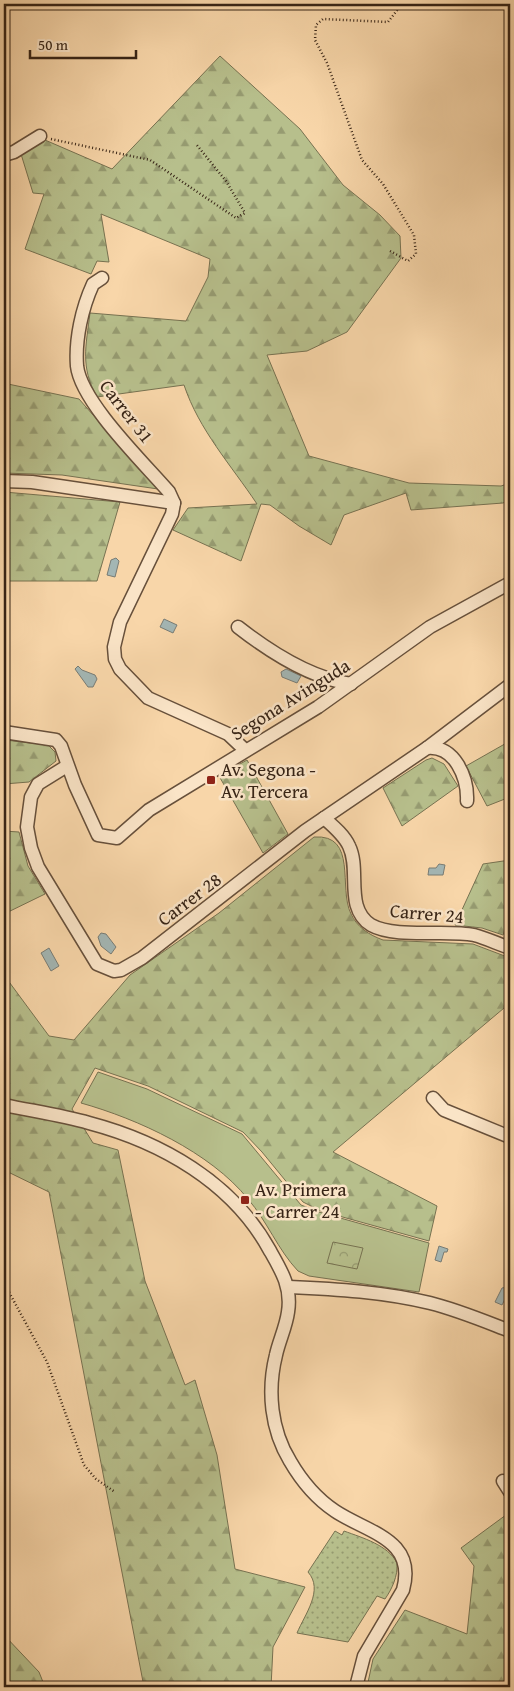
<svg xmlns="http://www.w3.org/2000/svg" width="514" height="1691" font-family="'Gentium Book Plus',serif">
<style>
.grass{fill:#b7bf8c;stroke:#777251}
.forest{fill:url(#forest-firs);stroke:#777251}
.park{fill:url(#park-crowns);stroke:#777251}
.garden{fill:url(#garden-dots);stroke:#777251}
.water{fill:#a3b6b4;stroke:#787c75}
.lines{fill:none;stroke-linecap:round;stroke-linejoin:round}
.street-casing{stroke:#67503b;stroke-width:15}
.path{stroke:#372416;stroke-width:2.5;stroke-dasharray:1 2.5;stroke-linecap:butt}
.street{stroke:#fae4c7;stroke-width:12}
.poi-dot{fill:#8f2418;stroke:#fae4c7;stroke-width:2}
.labels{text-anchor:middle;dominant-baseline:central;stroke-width:5;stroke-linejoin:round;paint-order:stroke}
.street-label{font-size:19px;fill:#372416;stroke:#fae4c7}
.poi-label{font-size:19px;fill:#372416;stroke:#fae4c7;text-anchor:start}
</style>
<defs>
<pattern id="forest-firs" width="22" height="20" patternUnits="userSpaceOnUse" patternTransform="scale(1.25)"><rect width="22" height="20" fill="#b7bf8c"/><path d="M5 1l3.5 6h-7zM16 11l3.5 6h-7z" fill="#969b71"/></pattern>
<pattern id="park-crowns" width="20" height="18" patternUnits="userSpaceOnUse" patternTransform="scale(1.25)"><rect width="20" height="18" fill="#b7bf8c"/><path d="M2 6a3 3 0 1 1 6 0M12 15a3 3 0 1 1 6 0" fill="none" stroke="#969b71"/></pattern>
<pattern id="garden-dots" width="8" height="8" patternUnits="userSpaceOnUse" patternTransform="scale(1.25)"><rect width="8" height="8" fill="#b7bf8c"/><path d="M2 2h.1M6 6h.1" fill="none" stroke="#969b71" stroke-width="1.8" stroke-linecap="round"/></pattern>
</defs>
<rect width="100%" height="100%" fill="#f8d6a9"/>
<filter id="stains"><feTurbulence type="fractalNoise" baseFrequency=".004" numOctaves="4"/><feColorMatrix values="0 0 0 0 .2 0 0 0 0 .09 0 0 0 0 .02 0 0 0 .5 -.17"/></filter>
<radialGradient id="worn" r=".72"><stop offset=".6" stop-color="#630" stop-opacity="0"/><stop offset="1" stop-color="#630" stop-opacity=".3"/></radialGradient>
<path class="grass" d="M98,1072L147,1089L242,1134L301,1205L319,1212L429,1243L419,1292L309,1276L298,1271C278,1250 267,1221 248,1199C210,1152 138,1119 81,1103Z"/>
<g class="forest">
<path d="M220,56L300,129L343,185L380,215L400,236L401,258L347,332L307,351L267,355L309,456L409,483L501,486L510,483V500L503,503L411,510L406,493L344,515L331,545L299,526L270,505L261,504L241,561L173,530L188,508L257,504C231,465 199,430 184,385L97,397C80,367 86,346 90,313L186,321L208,277L210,259L101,214L109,262L97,261L91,274L25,249L44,194L33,193L21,154L45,140L112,169Z"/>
<polygon points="8,384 79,399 158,489 62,475 4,473 4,426"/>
<polygon points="4,492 120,502 97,581 5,581"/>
<polygon points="5,740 48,745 55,752 56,761 29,782 4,784"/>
<polygon points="510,741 510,797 487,806 466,766"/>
<polygon points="432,758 444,764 458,786 402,826 383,788 426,760"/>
<polygon points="247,760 288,834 263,853 219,776"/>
<polygon points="4,831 19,832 28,866 45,894 4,914"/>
<path d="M314,837C358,834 338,888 351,914C357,927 369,935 383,940L473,944L510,958V1003L333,1152L437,1206L429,1241L321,1211L303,1202L262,1152L243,1132L148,1086L95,1068L72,1109L93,1143L118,1150L145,1281L185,1385L195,1380L217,1455L235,1569L305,1587L273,1647L271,1687H144L49,1192L4,1170V975L49,1036L74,1040L130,975L219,913Z"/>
<polygon points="510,860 510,917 503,935 482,928 455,925 483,864"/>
<polygon points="510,1512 510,1641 504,1647 510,1650 510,1687 367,1687 373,1659 405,1610 467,1634 474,1566 461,1548"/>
<polygon points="4,1635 39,1672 45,1687 4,1687"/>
</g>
<polygon class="park" points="333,1242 363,1248 357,1269 327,1263"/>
<path class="garden" d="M335,1531L342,1535L344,1531C363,1538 388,1545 397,1563C398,1576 392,1589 385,1599L377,1596L348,1642L297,1633C305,1614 324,1590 308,1572Z"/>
<g class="water">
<polygon points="116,558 119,561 115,577 107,575 111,560"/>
<polygon points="164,619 177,625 173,633 160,627"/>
<polygon points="78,666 82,670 95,675 97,679 93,687 88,687 75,669"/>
<polygon points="286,669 301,676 297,683 282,677 281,672"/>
<polygon points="439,864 445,865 443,875 428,875 429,868 436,868"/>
<polygon points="101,933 106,934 116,947 111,954 101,946 98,937"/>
<polygon points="49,948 59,966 51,971 41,953"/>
<polygon points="439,1246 448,1249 447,1252 444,1252 441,1262 435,1260"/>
<polygon points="507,1287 509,1291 502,1305 495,1302 502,1288"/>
</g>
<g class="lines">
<g class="street-casing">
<g id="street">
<polyline points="4,155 14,152 40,136"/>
<path d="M102,278L93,284C82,308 75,339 77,366C81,402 144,463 169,492L174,503L172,514L120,622L114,647L115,659L120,669L148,698L228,734L245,750"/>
<polyline points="4,481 32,482 174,503"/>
<path d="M238,627C270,652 310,678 351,684"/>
<polyline points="4,732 56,740 61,746 75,785 98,835 117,838 149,810 318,707 430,627 510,583"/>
<polyline points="427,748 510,685"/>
<path d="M67,766L38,784L31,797L27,827L31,848L38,867L97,964L114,971L121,970L142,958L305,831L427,748C455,745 468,778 467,801"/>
<path d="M324,818C333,826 344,835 349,846C361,870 344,908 371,925C396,939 447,929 474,935C486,938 498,944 510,948"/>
<polyline points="433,1098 444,1110 510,1137"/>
<path d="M4,1105C32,1111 61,1115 89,1123C161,1142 232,1182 269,1249C281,1270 292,1287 288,1312C286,1327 279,1341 276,1355C267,1391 271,1430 290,1461C301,1480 317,1499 335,1511C368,1533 417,1539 403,1590L364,1656L356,1687"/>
<path d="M289,1287C337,1289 384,1292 430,1303C458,1310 484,1321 510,1331"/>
<polyline points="503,1481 510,1492"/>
</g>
</g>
<g class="path">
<polyline points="51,139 150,160 236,218 245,213 226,181 196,144"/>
<polyline points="390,251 408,261 416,254 414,235 383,184 362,160 327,63 315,40 316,25 323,19 388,22 402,4"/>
<polyline points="4,1283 47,1362 84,1465 96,1479 115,1492"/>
</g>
<use href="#street" class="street"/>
</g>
<g class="poi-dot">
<rect x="206" y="775" width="10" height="10" rx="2.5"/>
<rect x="240" y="1195" width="10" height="10" rx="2.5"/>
</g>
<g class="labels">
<g class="street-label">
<text transform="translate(127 411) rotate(52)">Carrer 31</text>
<text transform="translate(290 699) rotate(-32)">Segona Avinguda</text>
<text transform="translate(189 899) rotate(-37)">Carrer 28</text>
<text transform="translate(427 913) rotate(5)">Carrer 24</text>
</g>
<g class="poi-label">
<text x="221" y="769">Av. Segona -<tspan x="221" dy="22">Av. Tercera</tspan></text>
<text x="255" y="1189">Av. Primera<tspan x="255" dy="22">- Carrer 24</tspan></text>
</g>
</g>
<rect width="514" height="1691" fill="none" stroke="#f8d6a9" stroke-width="20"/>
<rect x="5" y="5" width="504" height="1681" fill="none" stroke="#372416" stroke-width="2.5"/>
<rect x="10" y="10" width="494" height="1671" fill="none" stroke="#372416"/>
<path d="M30 50v8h106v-8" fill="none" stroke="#372416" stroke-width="2.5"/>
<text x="38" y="50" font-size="15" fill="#372416" stroke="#fae4c7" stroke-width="4" paint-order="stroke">50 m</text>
<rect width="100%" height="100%" filter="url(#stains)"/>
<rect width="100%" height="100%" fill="url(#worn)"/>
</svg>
